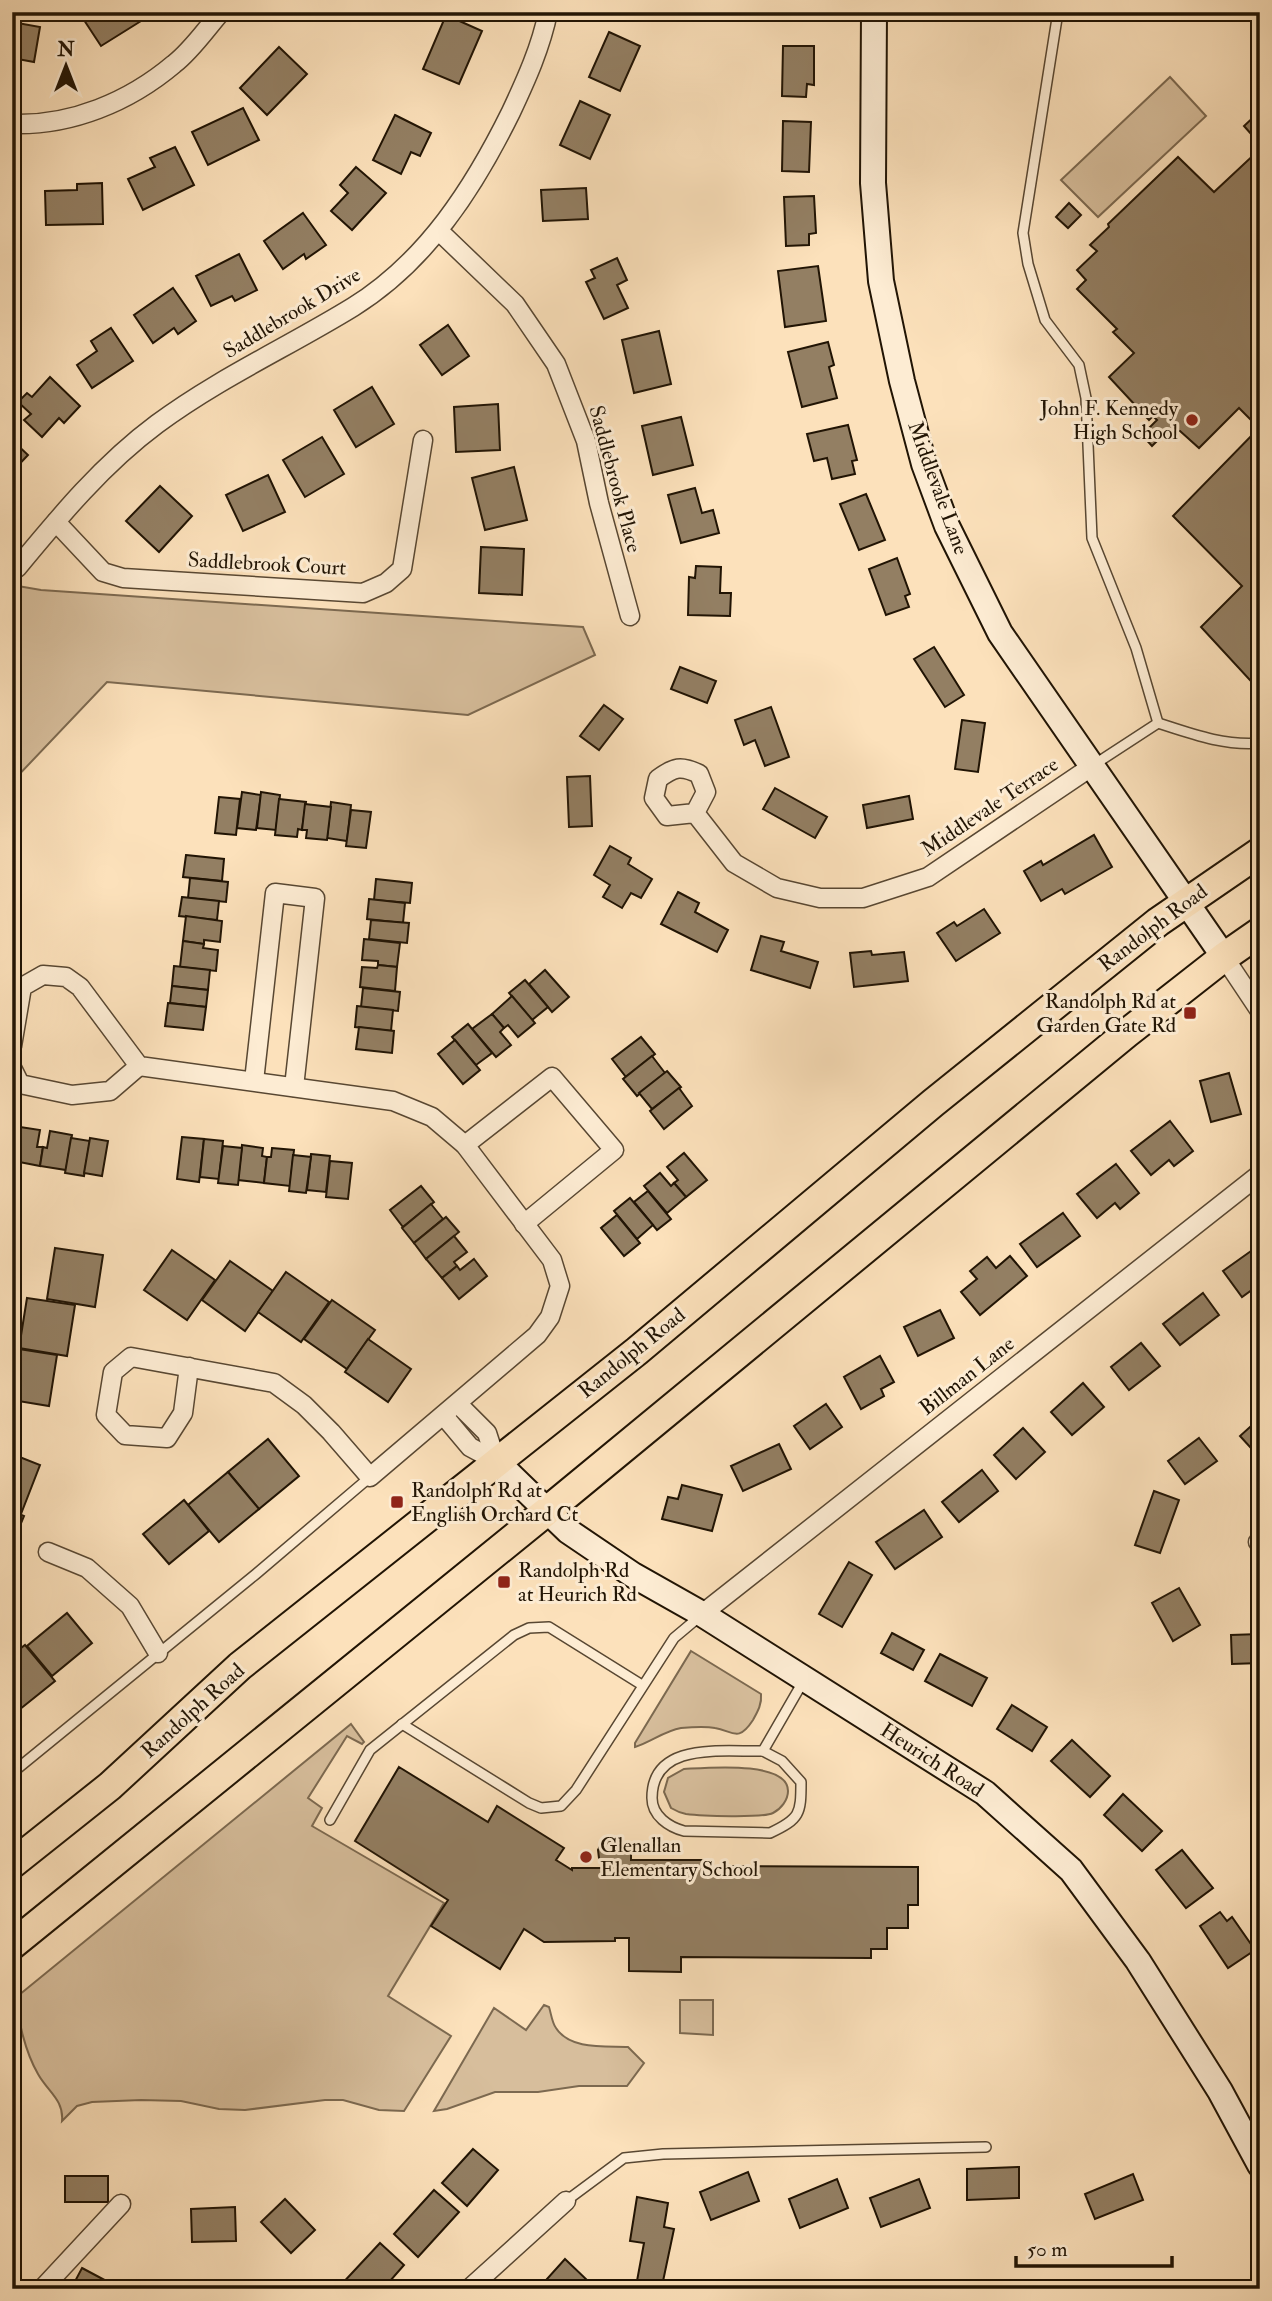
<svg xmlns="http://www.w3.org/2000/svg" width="1272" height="2301" font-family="'IM FELL Double Pica',serif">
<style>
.green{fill:#d7be9c;stroke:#7c6950;stroke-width:2}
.building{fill:#937f63;stroke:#211404;stroke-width:2}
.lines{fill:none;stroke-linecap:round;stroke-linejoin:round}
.lane-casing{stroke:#584732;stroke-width:12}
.street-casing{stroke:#584732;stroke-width:21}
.secondary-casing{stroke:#211404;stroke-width:28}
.primary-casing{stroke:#211404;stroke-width:32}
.lane{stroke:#fdecd3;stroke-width:9}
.street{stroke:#fdecd3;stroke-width:18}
.secondary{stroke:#fdecd3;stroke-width:24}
.primary{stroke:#fce1bb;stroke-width:28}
.poi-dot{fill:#8f2418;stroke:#fdecd3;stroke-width:2.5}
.labels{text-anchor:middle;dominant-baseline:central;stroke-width:6;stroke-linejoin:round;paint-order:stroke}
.street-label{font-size:21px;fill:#211404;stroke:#fdecd3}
.poi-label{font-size:21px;fill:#211404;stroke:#fdecd3;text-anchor:start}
</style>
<rect width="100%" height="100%" fill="#fce1bb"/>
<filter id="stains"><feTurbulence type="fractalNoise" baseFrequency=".00286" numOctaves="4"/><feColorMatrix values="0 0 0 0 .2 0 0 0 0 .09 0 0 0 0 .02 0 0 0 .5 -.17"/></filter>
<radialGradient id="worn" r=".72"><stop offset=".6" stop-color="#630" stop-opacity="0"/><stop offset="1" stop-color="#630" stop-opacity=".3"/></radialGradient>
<g class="green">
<polygon points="1170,77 1206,116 1098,217 1061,180"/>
<polygon points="12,585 41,590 583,627 595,655 468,715 107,682 12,782"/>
<path d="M691,1651L761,1694C762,1704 758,1711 753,1720C738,1743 733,1731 715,1728C705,1726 692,1727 681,1728C664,1731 651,1742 635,1747V1743Z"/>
<path d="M351,1724L364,1742L362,1744L347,1736L308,1798L322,1808L312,1826L444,1903L388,1996L451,2036L404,2111L379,2110L343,2100H325L245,2110L219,2109L181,2101L141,2100L92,2102L77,2106L62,2121C64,2100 48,2092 38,2074C27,2055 15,2017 19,1995Z"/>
<path d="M684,1769C705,1768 788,1760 788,1791C788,1800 781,1809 773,1813C763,1818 701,1816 686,1814C681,1813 676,1811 671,1808L664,1792L668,1778Z"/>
<polygon points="680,2000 713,2000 713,2035 680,2033"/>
<path d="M544,2005L549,2007C551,2013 552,2023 556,2028C570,2050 605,2046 628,2047L644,2063L627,2086H579L538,2092H495L447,2109L434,2111L494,2008L526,2030Z"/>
</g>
<g class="building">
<polygon points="89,12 135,12 141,21 101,46 82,17"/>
<polygon points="771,12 812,12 812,17 771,16"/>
<polygon points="446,15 482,31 459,84 423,69"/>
<polygon points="12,22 40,27 34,62 12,58"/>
<polygon points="609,32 640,46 620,91 589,77"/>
<polygon points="783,46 814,46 814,85 807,84 806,97 782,96"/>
<polygon points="279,47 307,74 267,115 240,88"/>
<polygon points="580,101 610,115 590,159 560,145"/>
<polygon points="243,108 259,140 208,165 192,132"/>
<polygon points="1260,111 1260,144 1244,126"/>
<polygon points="395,115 431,133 420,156 411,152 401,174 373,160"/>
<polygon points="783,121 811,122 809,172 782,171"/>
<polygon points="175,147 194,185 143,210 128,179 155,167 150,158"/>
<polygon points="1260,149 1260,691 1201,627 1242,586 1173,516 1259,428 1239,408 1199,448 1180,431 1167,431 1152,446 1142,435 1157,420 1153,416 1149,420 1109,377 1134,353 1113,332 1117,329 1077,289 1086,280 1077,270 1097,251 1090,245 1109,227 1108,224 1178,157 1214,192"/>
<polygon points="356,167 386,193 352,230 331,211 348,193 340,185"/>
<polygon points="102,183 103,224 46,225 45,191 77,190 77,184"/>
<polygon points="586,188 588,219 543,221 541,190"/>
<polygon points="814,196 816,233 809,234 809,245 786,246 784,197"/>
<polygon points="1069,203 1081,215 1068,228 1056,217"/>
<polygon points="303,213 326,245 306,259 304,254 283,269 264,241"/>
<polygon points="239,254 257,290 235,301 232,296 211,306 196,276"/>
<polygon points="617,258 627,280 617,285 628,308 604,319 586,282 595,278 591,270"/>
<polygon points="818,266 826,321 785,327 778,271"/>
<polygon points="173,288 196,321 178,334 174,328 153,343 134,315"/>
<polygon points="448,325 469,356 442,375 420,345"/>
<polygon points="111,328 133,361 92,388 77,365 97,351 91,341"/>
<polygon points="659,331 671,384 634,393 622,340"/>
<polygon points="828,342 834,365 829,367 837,398 802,407 788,352"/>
<polygon points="50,377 80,406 64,423 59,418 42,437 24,420 31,414 18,402 27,393 32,397"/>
<polygon points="372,387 394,424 356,447 334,410"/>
<polygon points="498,404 500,450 456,452 454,407"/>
<polygon points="681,417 693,465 653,475 642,426"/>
<polygon points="848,425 857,460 852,461 855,474 832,479 827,458 814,461 807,434"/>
<polygon points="322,437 344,474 305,497 283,460"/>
<polygon points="12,440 28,455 12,472"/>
<polygon points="514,467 527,520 485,530 472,478"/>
<polygon points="268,475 285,512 243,531 226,495"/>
<polygon points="160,486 192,516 159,552 126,521"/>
<polygon points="695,488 702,513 713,510 719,533 681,543 668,495"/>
<polygon points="866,494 885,540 859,550 840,504"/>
<polygon points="481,547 524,549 522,595 479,593"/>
<polygon points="897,558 910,594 905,596 909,607 886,615 869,569"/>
<polygon points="696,566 721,567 720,593 731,593 730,616 688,615 689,577 695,578"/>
<polygon points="934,647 964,695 945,707 914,659"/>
<polygon points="680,667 716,681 707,703 671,689"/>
<polygon points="604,705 623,719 599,750 580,736"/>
<polygon points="771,707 789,757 765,766 755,740 744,745 735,720"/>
<polygon points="962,720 985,723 978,772 955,769"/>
<polygon points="590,776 592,826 569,827 567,777"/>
<polygon points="775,788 827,817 815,838 763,809"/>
<polygon points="242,792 261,795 256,830 237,828"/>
<polygon points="261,792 280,795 276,830 257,828"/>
<polygon points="909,796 913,819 867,828 863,805"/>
<polygon points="219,797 240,799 236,835 215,833"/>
<polygon points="279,799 306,802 302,830 298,829 297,837 275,835"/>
<polygon points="331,802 351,805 347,841 327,838"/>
<polygon points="305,804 331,807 327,840 306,838 307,830 302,830"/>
<polygon points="351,810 371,812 366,848 346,846"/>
<polygon points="1094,835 1112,867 1065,894 1062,889 1041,901 1024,871 1041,861 1043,865"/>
<polygon points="610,846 631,858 628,864 652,879 641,898 631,893 622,908 603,897 610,885 594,875"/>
<polygon points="186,855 224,859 222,881 183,877"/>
<polygon points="190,878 228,882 226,902 188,898"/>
<polygon points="376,879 412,883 410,903 374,900"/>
<polygon points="678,892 699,903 695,912 728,930 717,952 661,924"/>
<polygon points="182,897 219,901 217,920 179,916"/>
<polygon points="369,899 405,903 403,923 367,919"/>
<polygon points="984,909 1000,933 956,961 937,933 954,922 957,926"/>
<polygon points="186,916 222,921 220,942 204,940 204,944 183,941"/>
<polygon points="371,920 409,923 407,943 369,939"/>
<polygon points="761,936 784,942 781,951 818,962 810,988 751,970"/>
<polygon points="364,939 400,943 397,967 378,965 378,961 362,960"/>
<polygon points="183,941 204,944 203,948 218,950 216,971 180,967"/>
<polygon points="871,951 872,955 904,952 908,981 854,987 850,953"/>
<polygon points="378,965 397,967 395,991 360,987 362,967 377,968"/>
<polygon points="174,966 210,970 208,990 172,986"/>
<polygon points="545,970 569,997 552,1012 529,984"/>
<polygon points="525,980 548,1007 532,1020 509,993"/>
<polygon points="172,986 208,990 206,1007 170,1003"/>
<polygon points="363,988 400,992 398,1011 361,1007"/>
<polygon points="512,996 535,1023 518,1037 508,1025 504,1028 492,1014"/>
<polygon points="168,1003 206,1007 203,1030 165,1026"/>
<polygon points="357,1006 393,1010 391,1031 355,1027"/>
<polygon points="492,1014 504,1028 500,1032 511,1045 496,1057 472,1029"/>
<polygon points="468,1024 492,1053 476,1065 452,1037"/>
<polygon points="359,1027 394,1031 392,1053 356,1049"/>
<polygon points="641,1037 655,1054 626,1077 612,1059"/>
<polygon points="455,1040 480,1070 463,1084 438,1054"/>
<polygon points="652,1056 665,1073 637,1096 623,1079"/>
<polygon points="667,1071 681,1087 652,1109 639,1093"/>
<polygon points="1229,1073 1241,1114 1211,1122 1200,1081"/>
<polygon points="679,1088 692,1106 664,1129 650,1111"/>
<polygon points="1170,1121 1193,1151 1174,1166 1169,1160 1151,1175 1131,1151"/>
<polygon points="20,1127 40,1130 37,1147 43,1147 40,1166 14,1161"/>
<polygon points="12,1128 19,1129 13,1165 12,1164"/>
<polygon points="50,1131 72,1135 66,1170 40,1166 43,1147 47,1148"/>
<polygon points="182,1137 204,1139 199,1182 177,1179"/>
<polygon points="71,1138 90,1141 84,1176 65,1173"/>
<polygon points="90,1138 108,1141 102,1176 84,1173"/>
<polygon points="204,1139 223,1141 219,1179 200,1177"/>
<polygon points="242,1145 263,1148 262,1156 267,1157 264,1183 238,1180"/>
<polygon points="223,1146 242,1148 238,1185 218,1183"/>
<polygon points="272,1148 294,1150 290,1186 264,1183 267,1157 271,1157"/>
<polygon points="684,1153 707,1180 686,1197 674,1183 678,1180 667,1167"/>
<polygon points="311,1154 330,1156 326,1192 307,1190"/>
<polygon points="293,1155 311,1157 306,1193 289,1191"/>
<polygon points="330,1161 352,1163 348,1199 326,1197"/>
<polygon points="1116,1164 1139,1193 1120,1209 1115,1203 1097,1218 1077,1194"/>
<polygon points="660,1173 671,1186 674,1183 686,1197 667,1213 644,1186"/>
<polygon points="421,1186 434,1202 403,1227 390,1210"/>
<polygon points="648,1191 671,1219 657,1230 634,1202"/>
<polygon points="630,1198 653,1225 637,1239 614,1211"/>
<polygon points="431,1204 443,1219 414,1243 402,1228"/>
<polygon points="1063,1213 1080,1236 1037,1267 1020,1244"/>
<polygon points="617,1215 640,1243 624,1256 601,1228"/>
<polygon points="446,1217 459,1232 426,1259 414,1243"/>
<polygon points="454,1236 467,1252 454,1262 457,1266 442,1278 426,1259"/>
<polygon points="1258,1246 1260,1284 1242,1297 1223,1271"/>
<polygon points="55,1248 103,1255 95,1307 47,1299"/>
<polygon points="172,1250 215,1280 187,1320 144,1290"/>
<polygon points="1010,1256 1027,1276 980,1315 961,1292 977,1279 970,1271 987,1257 996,1268"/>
<polygon points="474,1259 487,1276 459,1299 442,1278 457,1266 460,1270"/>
<polygon points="230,1261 273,1291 245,1331 202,1300"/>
<polygon points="286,1272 329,1302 301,1342 258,1312"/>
<polygon points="1203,1293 1219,1315 1180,1345 1163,1324"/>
<polygon points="27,1298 75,1305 67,1356 19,1348"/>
<polygon points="332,1300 375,1330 347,1369 304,1339"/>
<polygon points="940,1310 954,1338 918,1356 904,1327"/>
<polygon points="368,1339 411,1369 388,1402 345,1372"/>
<polygon points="1141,1343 1160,1366 1129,1390 1111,1367"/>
<polygon points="19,1349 57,1355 49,1406 12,1400"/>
<polygon points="880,1356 894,1382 881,1389 884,1396 861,1409 844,1377"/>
<polygon points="1083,1383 1104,1407 1072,1435 1051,1412"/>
<polygon points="826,1404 842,1427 810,1449 794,1426"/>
<polygon points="1260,1418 1260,1458 1240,1436"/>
<polygon points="1023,1428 1045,1452 1016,1479 994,1455"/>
<polygon points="1199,1438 1217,1461 1185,1484 1168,1461"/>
<polygon points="268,1439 299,1476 259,1509 228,1472"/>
<polygon points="779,1444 791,1469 743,1491 731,1466"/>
<polygon points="12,1454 40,1465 21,1514 12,1510"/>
<polygon points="982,1470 998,1491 959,1522 942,1502"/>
<polygon points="228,1472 259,1509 219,1542 188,1505"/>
<polygon points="682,1485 722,1495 712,1531 662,1519 668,1497 678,1499"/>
<polygon points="1154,1491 1179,1500 1160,1553 1135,1545"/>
<polygon points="184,1500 209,1531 169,1564 143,1534"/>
<polygon points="924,1510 942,1537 895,1569 876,1542"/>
<polygon points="12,1511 24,1516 12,1545"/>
<polygon points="849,1562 872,1575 842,1627 819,1614"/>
<polygon points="1179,1588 1200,1625 1173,1641 1152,1603"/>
<polygon points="67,1613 92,1643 52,1676 27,1646"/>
<polygon points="892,1633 924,1650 913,1670 881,1653"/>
<polygon points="1260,1634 1260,1663 1232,1664 1231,1635"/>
<polygon points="25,1645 55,1681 14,1714 12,1712 12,1655"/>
<polygon points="940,1654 987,1678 972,1706 925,1681"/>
<polygon points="1012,1705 1047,1727 1032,1751 997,1729"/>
<polygon points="1072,1740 1110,1776 1090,1797 1051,1761"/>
<polygon points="399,1767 488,1822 497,1806 564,1848 556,1860 572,1870 572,1868 609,1868 609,1864 603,1863 599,1858 598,1850 601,1844 608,1840 617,1842 621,1853 631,1852 631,1860 705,1860 705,1870 726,1870 726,1866 918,1867 918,1905 908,1905 908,1928 887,1928 887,1949 871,1949 871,1958 681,1957 681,1972 629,1971 629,1938 615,1938 615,1941 544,1942 524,1929 500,1969 431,1926 448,1900 355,1841"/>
<polygon points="1123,1794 1162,1831 1142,1851 1104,1815"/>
<polygon points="1182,1850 1213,1888 1186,1908 1156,1870"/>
<polygon points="1220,1912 1227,1921 1232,1917 1255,1950 1228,1968 1200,1926"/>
<polygon points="473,2149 498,2170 467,2206 442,2183"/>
<polygon points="1019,2167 1019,2198 967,2200 967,2169"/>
<polygon points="748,2172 759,2201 711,2220 700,2192"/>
<polygon points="1133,2174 1143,2200 1095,2219 1085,2194"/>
<rect x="65" y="2176" width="43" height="26"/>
<polygon points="837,2179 848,2208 800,2228 789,2199"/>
<polygon points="919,2179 930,2208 881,2227 870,2198"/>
<polygon points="434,2190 459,2212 418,2257 394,2234"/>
<polygon points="637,2197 668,2203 664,2227 674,2229 662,2286 637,2281 644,2243 630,2241"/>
<polygon points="285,2199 315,2230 291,2253 261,2222"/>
<polygon points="235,2207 236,2241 192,2242 191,2209"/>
<polygon points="380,2243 404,2265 383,2289 340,2289 339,2287"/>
<polygon points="565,2259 587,2280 580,2289 538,2289"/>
<polygon points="82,2268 114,2285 112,2289 71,2289"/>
</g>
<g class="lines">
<g class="lane-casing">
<g id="lane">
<polyline points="1058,12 1023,233 1028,264 1045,320 1079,365 1086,398 1092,538 1136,648 1158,723"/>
<path d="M1158,723C1192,734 1224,746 1260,743"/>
<polyline points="1092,766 1158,723"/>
<polyline points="402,1724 529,1803 541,1808 561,1806 576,1790 674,1638 699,1617"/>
<path d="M763,1751L782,1761L801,1782C801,1814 800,1819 770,1833L684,1831C669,1827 652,1816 652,1798C652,1741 722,1752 763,1751Z"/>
<polyline points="763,1751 804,1680"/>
<polyline points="12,1773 256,1574 370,1477"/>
<polyline points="330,1820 370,1750 514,1635 529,1628 549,1627 642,1685"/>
<polyline points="566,2201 624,2158 663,2154 986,2147"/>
<polyline points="481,2276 492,2289"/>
</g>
</g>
<g class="street-casing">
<g id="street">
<path d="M12,124C71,126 129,102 174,64C192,50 206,29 221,12"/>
<polyline points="439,231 515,304 556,364 586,441 599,503 630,616"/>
<polyline points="56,522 103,572 123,578 363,593 386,583 402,569 423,440"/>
<path d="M17,568C60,516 103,464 157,424C219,378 288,347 353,307C427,261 474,187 511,112C526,80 541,47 548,12"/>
<path d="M695,813L667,816L654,798L658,779C674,767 681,765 699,774L706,792L695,813L734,863L777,888L820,898H863L928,877L1091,767"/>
<polyline points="1224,957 1260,1011"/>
<polyline points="12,1046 22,987 43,975 66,977 80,987 139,1066 393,1101 432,1117 465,1145 552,1260 560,1286 550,1317 537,1335 370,1477 331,1432 304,1405 274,1383 131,1357 113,1372 106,1415 125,1435 167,1438 183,1413 189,1367"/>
<polyline points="12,1068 20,1084 72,1095 110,1091 139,1066"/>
<polyline points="254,1081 275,893 315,898 294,1087"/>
<polyline points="465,1145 552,1077 614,1150 524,1224"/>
<polyline points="458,1404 487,1433 496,1461"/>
<polyline points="444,1416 470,1447 496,1461"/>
<polyline points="1258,1542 1260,1540"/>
<polyline points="48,1552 87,1568 130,1606 158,1653"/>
<polyline points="702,1614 1260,1174"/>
<polyline points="42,2289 121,2204"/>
<polyline points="469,2289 566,2201"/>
</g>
</g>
<g class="secondary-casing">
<g id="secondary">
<polyline points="874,12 873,183 881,281 902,381 924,464 947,526 1000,633 1224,957"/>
<polyline points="496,1461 568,1531 633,1575 702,1614 985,1793 1071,1870 1138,1961 1220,2091 1260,2165"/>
</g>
</g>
<g class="primary-casing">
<g id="primary">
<polyline points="12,1864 110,1786 240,1666 637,1351 933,1103 1158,922 1260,852"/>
<polyline points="12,1945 547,1511 1127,1033 1224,957 1260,932"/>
</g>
</g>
<use href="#lane" class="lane"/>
<use href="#street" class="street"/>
<use href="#secondary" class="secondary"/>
<use href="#primary" class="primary"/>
</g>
<g class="poi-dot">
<circle cx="1192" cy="420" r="7"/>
<rect x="1183" y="1006" width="14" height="14" rx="3.5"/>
<rect x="390" y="1495" width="14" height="14" rx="3.5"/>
<rect x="497" y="1575" width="14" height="14" rx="3.5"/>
<circle cx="586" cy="1857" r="7"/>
</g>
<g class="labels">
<g class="street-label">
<text transform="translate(292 313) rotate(-31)">Saddlebrook Drive</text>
<text transform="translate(615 479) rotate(75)">Saddlebrook Place</text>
<text transform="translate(938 488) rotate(70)">Middlevale Lane</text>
<text transform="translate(267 564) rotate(3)">Saddlebrook Court</text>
<text transform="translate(990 807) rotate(-34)">Middlevale Terrace</text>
<text transform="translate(1153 928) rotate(-37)">Randolph Road</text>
<text transform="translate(632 1353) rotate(-39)">Randolph Road</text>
<text transform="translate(967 1376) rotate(-38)">Billman Lane</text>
<text transform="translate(193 1711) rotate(-42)">Randolph Road</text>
<text transform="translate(932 1760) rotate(33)">Heurich Road</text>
</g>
<g class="poi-label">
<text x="1178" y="408" text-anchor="end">John F. Kennedy<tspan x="1178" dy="24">High School</tspan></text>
<text x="1176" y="1001" text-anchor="end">Randolph Rd at<tspan x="1176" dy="24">Garden Gate Rd</tspan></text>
<text x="411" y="1490">Randolph Rd at<tspan x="411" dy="24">English Orchard Ct</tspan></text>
<text x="518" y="1570">Randolph Rd<tspan x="518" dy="24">at Heurich Rd</tspan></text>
<text x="600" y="1845">Glenallan<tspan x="600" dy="24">Elementary School</tspan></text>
</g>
</g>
<rect width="1272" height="2301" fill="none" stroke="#fce1bb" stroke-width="42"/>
<rect x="14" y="14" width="1244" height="2273" fill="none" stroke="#211404" stroke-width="3.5"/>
<rect x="21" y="21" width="1230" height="2259" fill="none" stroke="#211404" stroke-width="2"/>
<g transform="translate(66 66)" stroke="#fdecd3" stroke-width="5" paint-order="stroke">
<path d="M0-5L12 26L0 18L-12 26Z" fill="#211404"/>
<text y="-10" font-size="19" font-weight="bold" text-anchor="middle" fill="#211404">N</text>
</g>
<path d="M1016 2256v10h156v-10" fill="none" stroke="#211404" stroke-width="3.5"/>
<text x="1027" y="2256" font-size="21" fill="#211404" stroke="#fdecd3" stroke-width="5" paint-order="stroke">50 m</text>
<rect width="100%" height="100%" filter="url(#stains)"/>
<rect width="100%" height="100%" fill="url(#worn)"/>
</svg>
